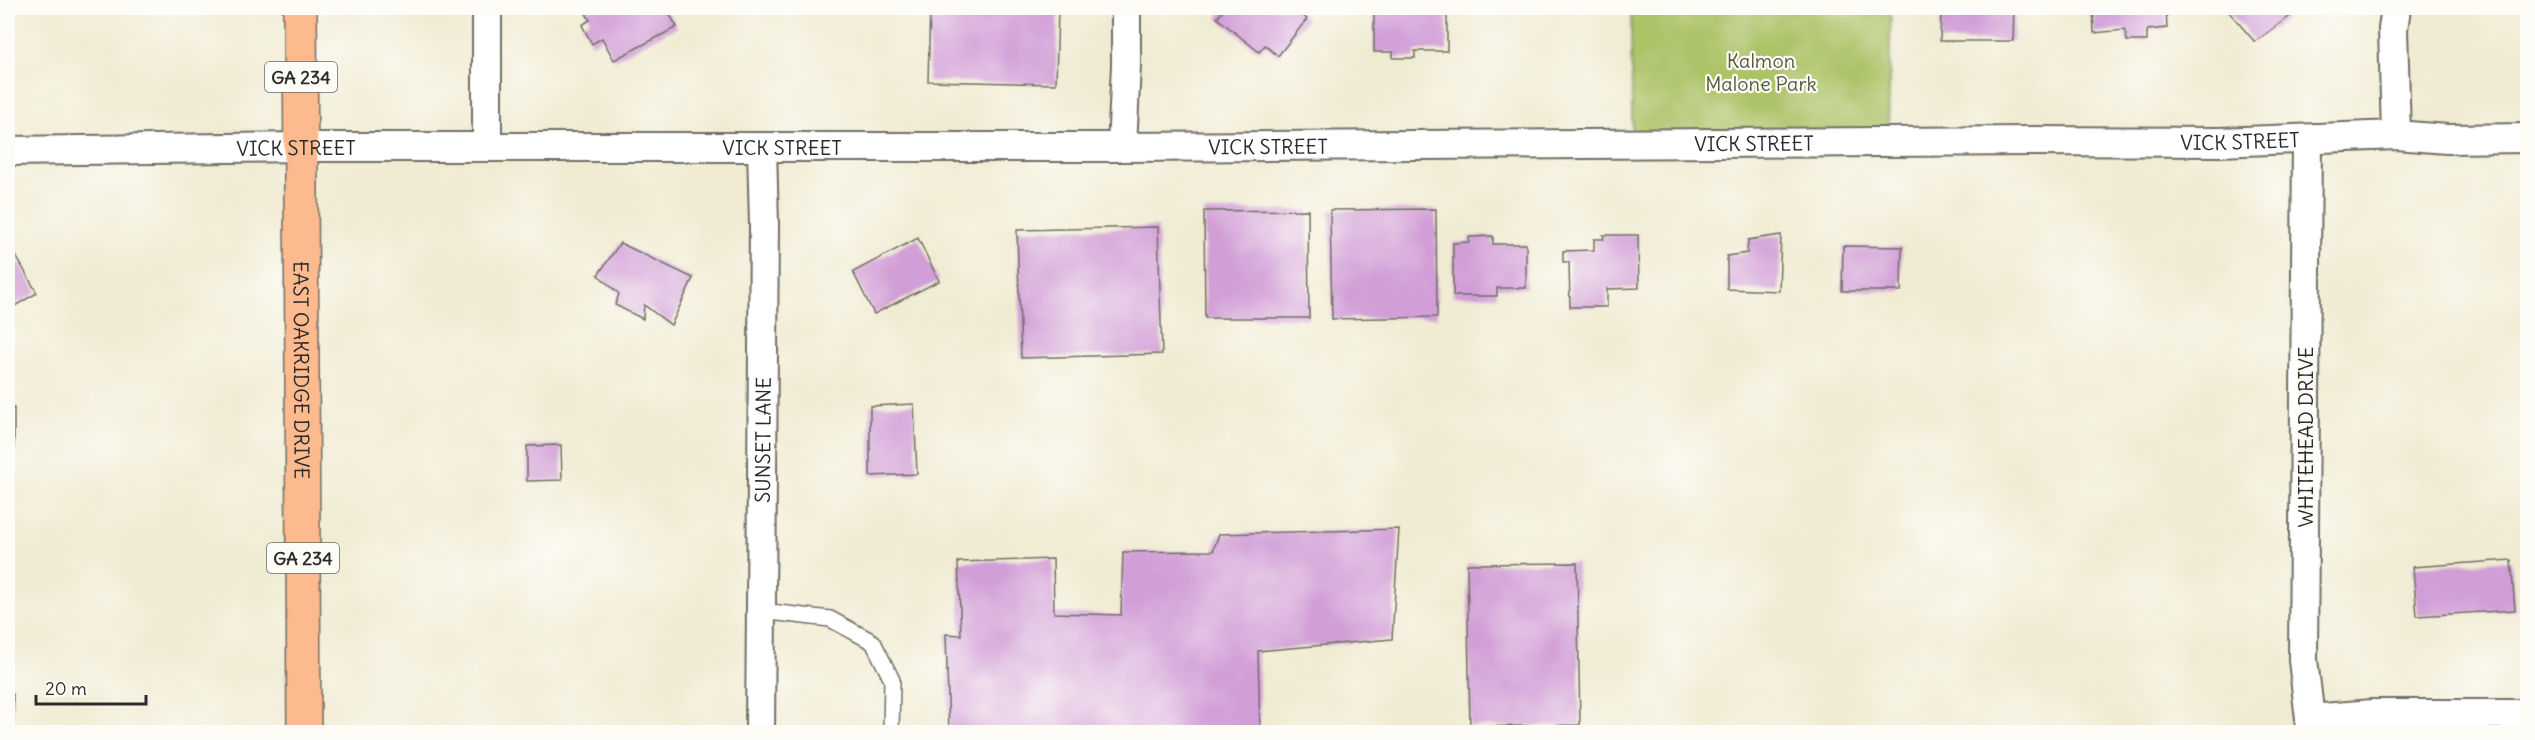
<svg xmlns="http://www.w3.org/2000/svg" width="2535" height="740" font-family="Delius,sans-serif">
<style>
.green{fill:#acc368;stroke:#6c774a;stroke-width:1.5}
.building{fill:#d19ed7}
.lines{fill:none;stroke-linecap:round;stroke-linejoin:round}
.lane-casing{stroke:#706e65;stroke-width:18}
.street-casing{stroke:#706e65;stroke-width:32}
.primary-casing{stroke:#706e65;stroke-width:36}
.lane{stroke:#fff;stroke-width:15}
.street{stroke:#fff;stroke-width:28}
.primary{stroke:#fcba8e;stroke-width:33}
.labels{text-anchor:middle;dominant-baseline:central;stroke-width:4.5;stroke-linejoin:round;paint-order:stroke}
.shield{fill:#fdfcf7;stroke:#6a6a68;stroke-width:1.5}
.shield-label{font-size:18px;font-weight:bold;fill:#2b2b2b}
.park-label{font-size:20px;fill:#52593d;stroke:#fdfcf7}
.street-label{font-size:20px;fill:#2b2b2b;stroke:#fdfcf7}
</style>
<rect width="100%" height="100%" fill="#fdfcf7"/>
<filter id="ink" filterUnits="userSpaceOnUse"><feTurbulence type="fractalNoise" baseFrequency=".0167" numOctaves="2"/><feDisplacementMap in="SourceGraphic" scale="12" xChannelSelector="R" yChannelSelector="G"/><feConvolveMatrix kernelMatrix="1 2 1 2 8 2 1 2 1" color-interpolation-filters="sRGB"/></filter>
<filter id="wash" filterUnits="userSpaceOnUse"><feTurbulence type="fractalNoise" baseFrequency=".008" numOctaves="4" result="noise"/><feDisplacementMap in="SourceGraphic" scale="24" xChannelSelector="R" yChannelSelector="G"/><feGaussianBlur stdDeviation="1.35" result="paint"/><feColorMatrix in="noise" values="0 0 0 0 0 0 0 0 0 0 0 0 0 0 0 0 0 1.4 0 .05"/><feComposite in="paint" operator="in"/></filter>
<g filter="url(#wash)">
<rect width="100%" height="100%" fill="#f0ebd2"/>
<polygon class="green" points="1631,8 1891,8 1888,136 1632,138"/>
<g id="blocks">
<g class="building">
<polygon points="583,8 666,8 677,27 614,60 602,38 592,44 582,25 590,20"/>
<polygon points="930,8 1058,8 1056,84 928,81"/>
<polygon points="1225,8 1293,8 1307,19 1278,56 1265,45 1259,52 1217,18"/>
<polygon points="1374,8 1447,8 1447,51 1415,51 1415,58 1393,58 1393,52 1374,52"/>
<polygon points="1941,8 2014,8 2013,41 1940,41"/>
<polygon points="2093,8 2166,8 2167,28 2147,30 2147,41 2127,41 2125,30 2094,33"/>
<polygon points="2233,8 2301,8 2255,42 2228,11"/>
<polygon points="1436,209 1437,317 1332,319 1330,210"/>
<polygon points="1308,210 1309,318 1205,318 1204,211"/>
<polygon points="1158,227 1162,354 1021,358 1017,230"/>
<polygon points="1603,235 1638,235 1639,288 1607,289 1607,307 1570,307 1569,262 1563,262 1563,251 1594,250 1594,239 1604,239"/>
<polygon points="1781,235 1779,291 1727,289 1727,256 1747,253 1748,240"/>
<polygon points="1493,236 1493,244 1526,244 1526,288 1497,288 1497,296 1453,296 1453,243 1469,242 1469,237"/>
<polygon points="918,238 939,281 874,314 853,272"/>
<polygon points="620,243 693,278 671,325 644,305 643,319 615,305 619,294 598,275"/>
<polygon points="1843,246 1902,247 1901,291 1842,291"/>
<polygon points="11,247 37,293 8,310 8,249"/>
<polygon points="914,404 917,474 870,476 870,406"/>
<polygon points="14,408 14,448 8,448 8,409"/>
<polygon points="561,445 562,480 527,481 527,446"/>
<polygon points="1399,529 1392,639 1258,651 1260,732 949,732 946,634 961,635 958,562 1053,559 1054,613 1121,615 1123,552 1213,551 1219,534"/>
<polygon points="2511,560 2515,610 2417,616 2413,567"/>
<polygon points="1577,563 1580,725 1470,727 1467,564"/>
<rect x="8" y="694" width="5" height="38"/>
</g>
</g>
</g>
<g filter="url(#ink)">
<use href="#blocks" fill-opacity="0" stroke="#706e65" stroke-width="1.5"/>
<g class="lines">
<g class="lane-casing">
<polyline id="lane" points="761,611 830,619 873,642 892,680 891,732"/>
</g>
<g class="street-casing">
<g id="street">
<polyline points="487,8 487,147"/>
<polyline points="2396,135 2393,29 2396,8"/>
<polyline points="2307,140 2303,660 2310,719 2309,732"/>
<polyline points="1122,147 1126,65 1126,8"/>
<path id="s1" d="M8,151L301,147H1122L2031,141L2219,142L2396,135L2447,139L2528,138"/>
<polyline points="2310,719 2373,714 2528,714"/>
<path id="s2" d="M760,732L764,225L762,148"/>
</g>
</g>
<g class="primary-casing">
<g id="primary">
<path id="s3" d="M300,8L304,732"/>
</g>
</g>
<use href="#lane" class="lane"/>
<use href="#street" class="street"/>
<use href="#primary" class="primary"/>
</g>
</g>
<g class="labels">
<g class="shield">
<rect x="265" y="62" width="72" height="30" rx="4.5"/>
<rect x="267" y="543" width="72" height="30" rx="4.5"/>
</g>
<g class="shield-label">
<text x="301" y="77">GA 234</text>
<text x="303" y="558">GA 234</text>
</g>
<g class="park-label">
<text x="1761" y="60">Kalmon<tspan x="1761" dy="23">Malone Park</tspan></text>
</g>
<g class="street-label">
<text stroke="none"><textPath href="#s1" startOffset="2232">VICK STREET</textPath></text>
<text stroke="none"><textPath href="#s1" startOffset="1746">VICK STREET</textPath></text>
<text stroke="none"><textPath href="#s1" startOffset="1260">VICK STREET</textPath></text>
<text stroke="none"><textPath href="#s1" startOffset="288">VICK STREET</textPath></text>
<text stroke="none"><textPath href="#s1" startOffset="774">VICK STREET</textPath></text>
<text stroke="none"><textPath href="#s3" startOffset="362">EAST OAKRIDGE DRIVE</textPath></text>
<text transform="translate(2305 437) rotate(-90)">WHITEHEAD DRIVE</text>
<text stroke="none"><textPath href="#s2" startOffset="292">SUNSET LANE</textPath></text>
</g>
</g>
<rect width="2535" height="740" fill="none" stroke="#fdfcf7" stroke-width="30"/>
<path d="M36 695v9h110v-9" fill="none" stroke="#2b2b2b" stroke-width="3"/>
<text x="45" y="695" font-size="18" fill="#2b2b2b" stroke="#fdfcf7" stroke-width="4.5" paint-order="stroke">20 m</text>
</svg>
